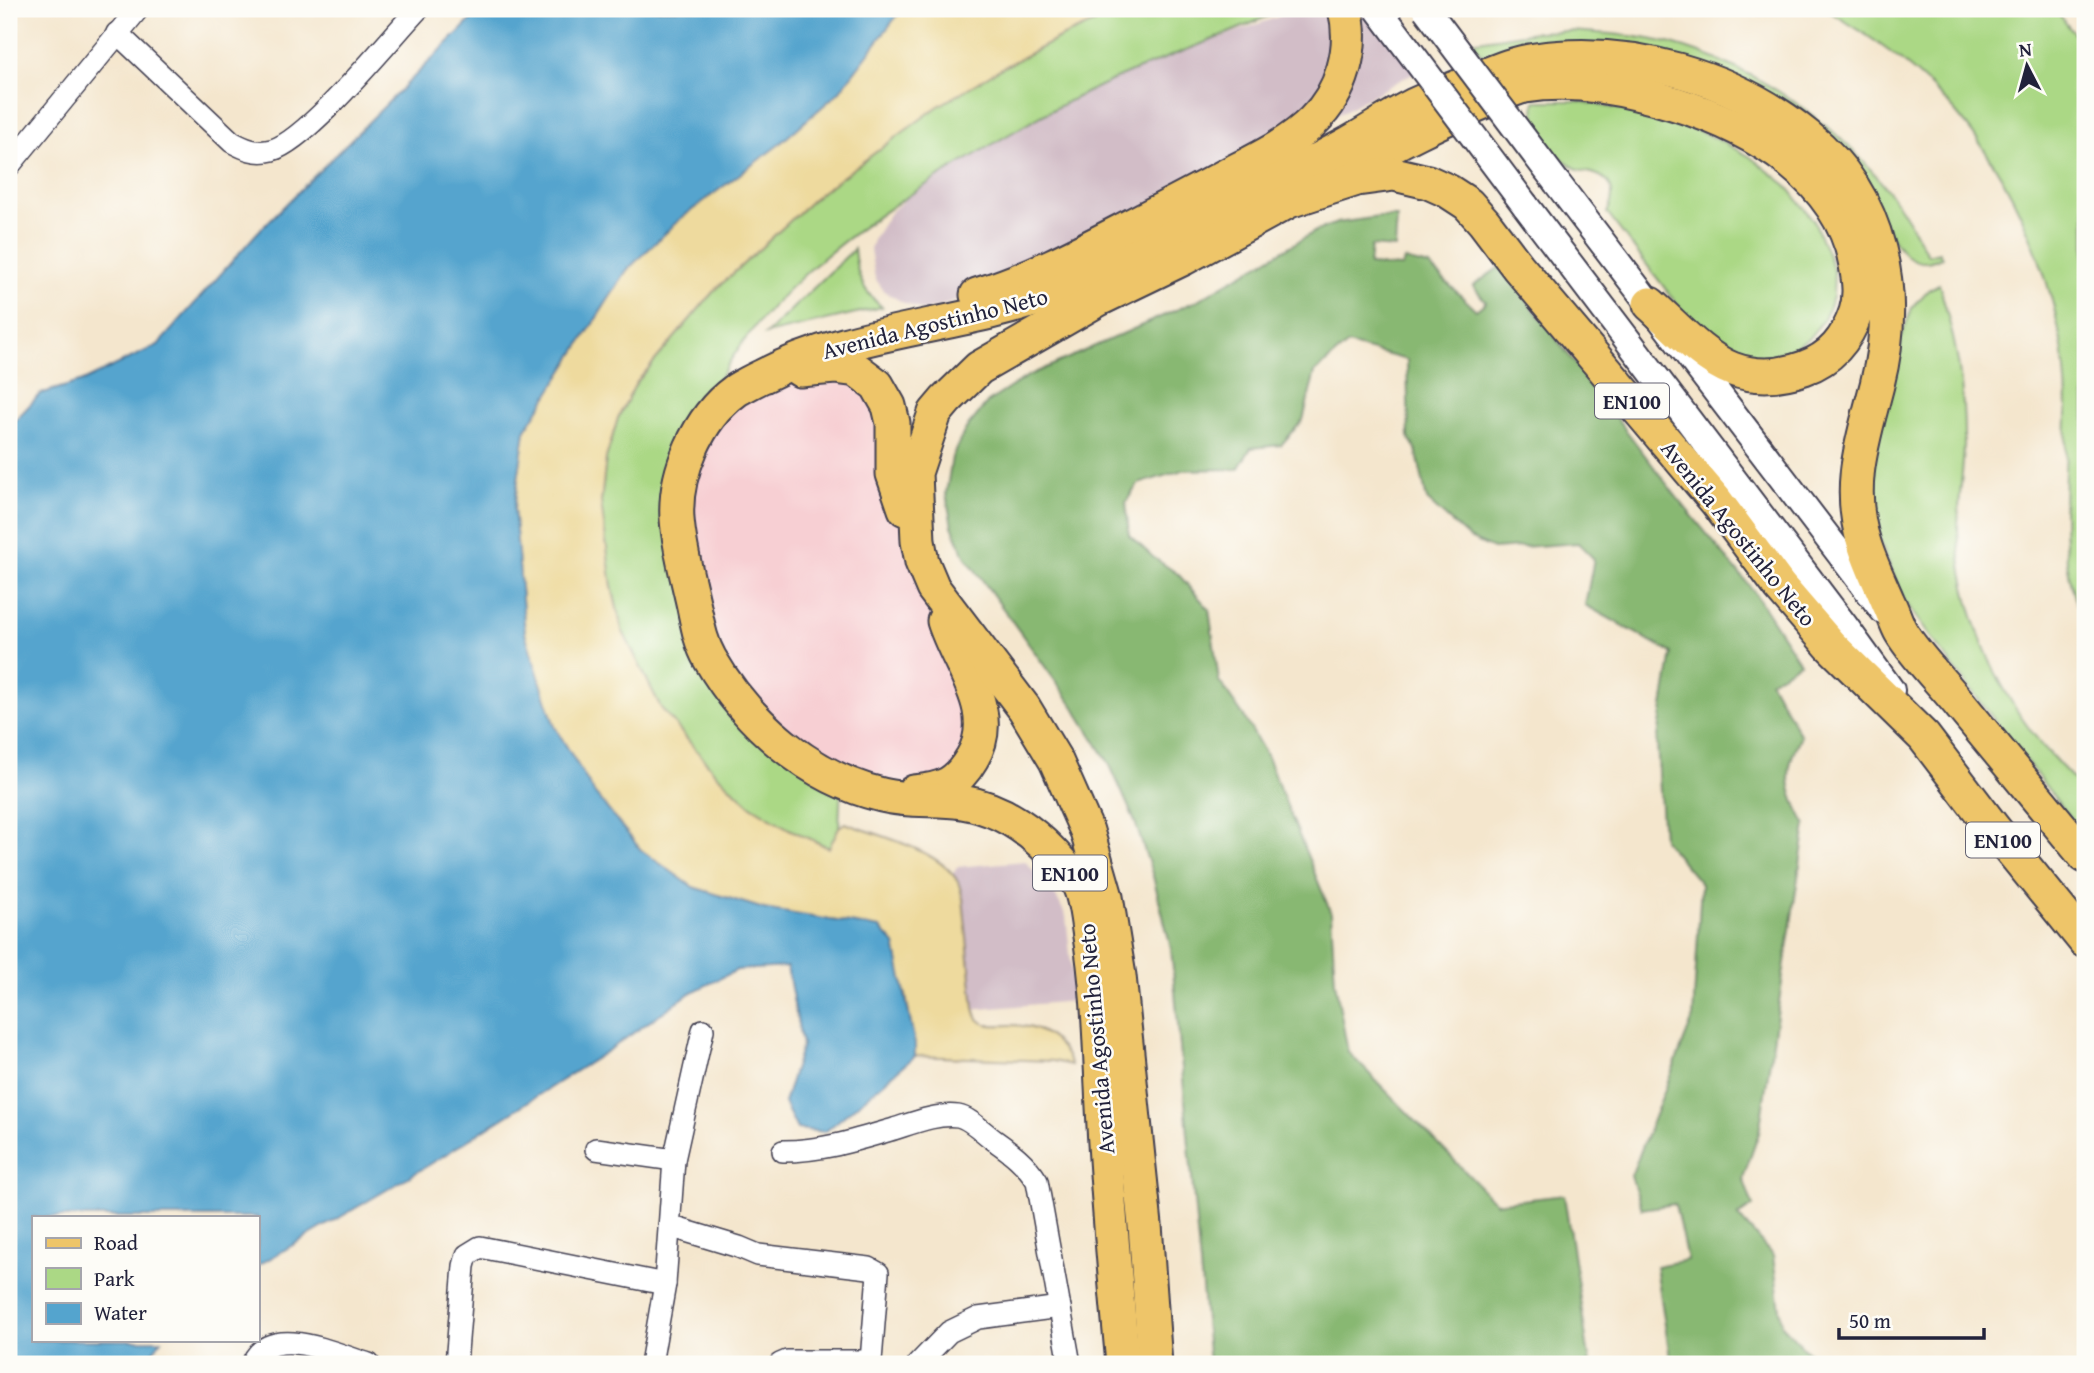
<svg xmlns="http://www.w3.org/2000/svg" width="2094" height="1373" font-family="'Gentium Book Plus',serif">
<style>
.built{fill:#f7cfd3}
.industrial{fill:#d2bdc7}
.green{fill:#abd885;stroke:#667d60;stroke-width:2}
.forest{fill:#88b872;stroke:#556d56;stroke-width:2}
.sand{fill:#eeda9e;stroke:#887e6c;stroke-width:2}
.water{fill:#54a4ce;stroke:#3b6384;stroke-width:2}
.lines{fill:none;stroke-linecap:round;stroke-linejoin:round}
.minor-casing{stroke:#423f51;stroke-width:24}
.tertiary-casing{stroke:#423f51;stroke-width:30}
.primary-casing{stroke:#423f51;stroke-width:37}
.minor{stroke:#fff;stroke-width:21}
.tertiary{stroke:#fff;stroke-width:26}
.primary{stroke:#eec569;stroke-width:33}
.tertiary-bridge-casing{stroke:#423f51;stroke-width:30;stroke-linecap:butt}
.tertiary-bridge{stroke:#fff;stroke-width:26}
.labels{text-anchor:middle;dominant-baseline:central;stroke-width:5;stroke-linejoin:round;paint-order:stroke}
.shield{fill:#fdfcf7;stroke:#646373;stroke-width:2}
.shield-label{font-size:21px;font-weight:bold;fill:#22223b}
.street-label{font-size:23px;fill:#22223b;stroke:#fdfcf7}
</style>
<rect width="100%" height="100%" fill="#fdfcf7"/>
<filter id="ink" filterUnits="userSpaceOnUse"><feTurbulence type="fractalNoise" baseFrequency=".0143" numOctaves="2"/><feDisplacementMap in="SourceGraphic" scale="14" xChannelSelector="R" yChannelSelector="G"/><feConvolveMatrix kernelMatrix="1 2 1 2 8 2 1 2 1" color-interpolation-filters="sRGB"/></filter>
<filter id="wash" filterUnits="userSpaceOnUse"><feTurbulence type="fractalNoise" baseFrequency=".00686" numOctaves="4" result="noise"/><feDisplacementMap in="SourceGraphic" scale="28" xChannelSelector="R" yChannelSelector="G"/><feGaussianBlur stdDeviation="1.57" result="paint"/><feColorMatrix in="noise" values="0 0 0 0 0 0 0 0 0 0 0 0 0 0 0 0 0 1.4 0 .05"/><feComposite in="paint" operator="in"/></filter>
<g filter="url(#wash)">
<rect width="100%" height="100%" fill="#f4e6cd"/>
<polygon class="built" points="787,374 877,384 975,692 964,771 881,795 744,706 683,559 702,430"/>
<g class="industrial">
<polygon points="1300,9 1378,9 1422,68 1275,149 1007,286 924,311 902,302 884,291 875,278 870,249 873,240 890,213 915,190 1038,116 1103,85 1174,54"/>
<polygon points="1025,861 1057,898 1066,916 1075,1001 957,1011 946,884 957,867"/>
</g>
<g class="green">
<path d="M1126,9H1283C1224,38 1162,57 1102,85C1054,107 1009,134 963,162C858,225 741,304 698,426C695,437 688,450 686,461C684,477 690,498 692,514C697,561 702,609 708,656L841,782L839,827L830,848L789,829L751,806L717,775L661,708L622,630L603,545L601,502L606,458L618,418L636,383L713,292L819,194L937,107L998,70L1061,37Z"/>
<path d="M1825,9H2055L2085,48V624C2053,555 2067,482 2067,409C2067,301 2015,171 1940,95C1906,61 1866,33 1825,9Z"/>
<path d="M1568,31C1601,33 1635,35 1668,43C1757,67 1837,122 1892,196C1906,215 1917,236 1928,255L1939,252L1942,257C1937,259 1930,262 1925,262C1900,264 1881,218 1871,199L1535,46L1482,55L1471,42L1535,32Z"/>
<path d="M1535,101H1578L1665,118L1709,135L1749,156L1786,185L1814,221L1834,271L1833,296L1824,319L1809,338L1788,351L1764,357L1739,354L1704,339L1607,213C1615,197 1615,180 1595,174C1590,172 1584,172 1579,170C1554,157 1530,130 1535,101Z"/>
<path d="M854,249C856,273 862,291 882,307L766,334Z"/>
<path d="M1939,284C1956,342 1965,385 1964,446C1963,474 1958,502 1958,531C1960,606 1995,688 2042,745C2056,761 2071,776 2085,792V837L1931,638L1902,597L1864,499L1892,362L1912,308L1928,290Z"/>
</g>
<path class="forest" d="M1379,217H1397L1395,248L1371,246L1369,265L1402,267L1404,260L1429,266L1476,310L1486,302L1473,286L1501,266L1679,500L1753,590L1800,663L1770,681L1801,736C1782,771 1787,792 1806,825L1759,1133L1743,1178L1753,1206L1738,1216L1773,1256L1782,1325L1819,1364H1671L1656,1266L1687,1260L1675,1204L1642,1209L1631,1176L1693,1018L1701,884L1663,839L1657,743L1672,653L1585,605L1594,559L1578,543L1493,549L1469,538L1427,500L1416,449L1409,438L1407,360L1348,344L1315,372L1303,420L1281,445L1251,448L1238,469L1183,470L1138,484L1126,502L1129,535L1153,557L1178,574L1209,609L1219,681L1244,717L1266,755L1331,913L1335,982L1348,1052L1496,1203L1564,1195L1590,1364H1209L1171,948L1153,876L1134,819L1109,763L1072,704L965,556L952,526L946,494L952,457L965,430L988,402L1028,376L1194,302L1316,231L1337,223Z"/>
<path class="sand" d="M902,9H1126L1061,37L998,70L937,107L819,194L713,292L636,383L618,418L606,458L601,502L612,587L622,630L661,708L717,775L751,806L789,829L829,848L839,827L845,823C877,835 941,850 958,882C960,886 961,893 963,898L974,1008C976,1014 976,1019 982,1022C990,1027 1001,1025 1010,1025C1038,1025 1061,1038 1071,1065L1053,1061L915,1056L906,994L764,909L693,887L641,850L595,794L555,727L525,633L514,508L525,431L627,270L680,219L777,146L839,92Z"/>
<polygon class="water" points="482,9 902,9 839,92 777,146 680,219 627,270 525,431 514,508 525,633 555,727 595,794 641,850 693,887 764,909 880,928 895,944 915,1044 915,1056 825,1132 797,1129 784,1103 802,1045 787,967 737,970 690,993 612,1048 429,1165 257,1266 257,1217 33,1217 33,1340 162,1340 143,1364 9,1364 9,427 40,394 83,381 158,345 257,233"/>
</g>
<g filter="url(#ink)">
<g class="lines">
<g class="minor-casing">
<g id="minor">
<path d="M117,33L232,142C245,149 256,154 272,150C308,140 389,40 418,9"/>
<polyline points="9,166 138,9"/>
<polyline points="596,1149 674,1160"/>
<path d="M783,1151C822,1151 857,1140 894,1129C913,1123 938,1113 958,1116C970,1118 984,1133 994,1140C1011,1152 1026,1163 1037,1181L1070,1364"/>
<polyline points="669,1226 739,1247 758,1255 869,1268 878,1273 871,1361 787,1361 780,1364"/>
<path d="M252,1364C270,1321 337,1355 369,1364"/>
<polyline points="456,1364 464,1266 467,1255 480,1247 665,1284"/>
<polyline points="651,1364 665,1284 674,1160 703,1030"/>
<polyline points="918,1364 949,1332 978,1318 1060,1307"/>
</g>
</g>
<g class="tertiary-casing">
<g id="tertiary">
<polyline points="1557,183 1883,610"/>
<polyline points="1525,205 1844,625 1891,690"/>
</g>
</g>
<g class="primary-casing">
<g id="primary">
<path d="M1353,166C1396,143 1439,120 1486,101C1498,96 1512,89 1525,86C1576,78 1628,89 1676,104C1754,128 1841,179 1856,265C1859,281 1861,296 1856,312C1847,339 1832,358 1804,368C1781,376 1756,378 1732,369C1703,358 1673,324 1650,304"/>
<path d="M977,295C1029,279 1075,255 1123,230C1155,213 1186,197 1218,180C1249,163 1287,147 1313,121C1342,93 1355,48 1345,9"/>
<polyline points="800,370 835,367 857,370 877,385 889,406 893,423 893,474 905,509"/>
<path d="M914,792C944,789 957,784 972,758C1000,712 958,666 944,621"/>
<path d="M1123,1364C1115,1278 1107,1193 1103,1107C1100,1048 1099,988 1089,930C1087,916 1085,896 1078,883C1076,878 1071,875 1068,871C1041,837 1006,809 962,802C936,798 909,802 882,795C810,778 747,723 710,659C699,640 697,619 692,598C686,572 679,546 677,519C674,474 698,418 735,391C737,389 760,377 763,376C855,328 961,328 1057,292C1107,272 1154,246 1202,221C1249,196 1297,172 1344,146C1368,133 1390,117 1414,105C1433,96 1454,89 1474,80C1494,72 1513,63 1535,60C1629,46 1733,76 1807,136C1883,197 1900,295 1877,385C1863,440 1846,486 1864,543C1870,563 1880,583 1888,602C1893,612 1896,623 1901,632C1916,657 1944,684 1962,707C2003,757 2044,807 2085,856"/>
<polyline points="1155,1364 1145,1225 1119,976 1106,897 1087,831 1056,761 1024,708 933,588 922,562 918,541 915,473 935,413 946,400 979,368 1099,299 1184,258 1289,201 1357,179 1394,174 1428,182 1448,191 1468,204 1484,222 1518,267 1716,501 1780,587 1830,645 1924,737 1994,829 2085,941"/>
</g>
</g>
<use href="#minor" class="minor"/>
<use href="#tertiary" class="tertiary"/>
<use href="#primary" class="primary"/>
<g class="tertiary-bridge-casing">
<g id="tertiary-bridge">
<polyline points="1378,9 1525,205"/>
<polyline points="1426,9 1557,183"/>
</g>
</g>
<use href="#tertiary-bridge" class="tertiary-bridge"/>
</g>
</g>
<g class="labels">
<g class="shield">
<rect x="1595" y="383.5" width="74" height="35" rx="5"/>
<rect x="1966" y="822.5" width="74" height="35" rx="5"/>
<rect x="1033" y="855.5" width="74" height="35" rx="5"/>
</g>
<g class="shield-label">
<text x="1632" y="401">EN100</text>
<text x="2003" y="840">EN100</text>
<text x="1070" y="873">EN100</text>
</g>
<g class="street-label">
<text transform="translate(935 323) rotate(-14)">Avenida Agostinho Neto</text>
<text transform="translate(1739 533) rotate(51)">Avenida Agostinho Neto</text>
<text transform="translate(1096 1039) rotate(-95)">Avenida Agostinho Neto</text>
</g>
</g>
<rect width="2094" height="1373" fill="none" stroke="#fdfcf7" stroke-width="35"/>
<rect x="32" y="1216" width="228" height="126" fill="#fdfcf7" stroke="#a5a5ac" stroke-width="2"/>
<rect x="46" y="1238" width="35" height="10" fill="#eec569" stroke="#a5a5ac" stroke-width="2"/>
<text x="94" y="1250" font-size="21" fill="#22223b">Road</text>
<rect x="46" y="1268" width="35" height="21" fill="#abd885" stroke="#a5a5ac" stroke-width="2"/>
<text x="94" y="1286" font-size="21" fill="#22223b">Park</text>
<rect x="46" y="1303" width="35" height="21" fill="#54a4ce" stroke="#a5a5ac" stroke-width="2"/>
<text x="94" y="1320" font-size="21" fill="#22223b">Water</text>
<g transform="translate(2027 66) rotate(354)" stroke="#fdfcf7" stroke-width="5" paint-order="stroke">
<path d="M0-5L12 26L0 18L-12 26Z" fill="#22223b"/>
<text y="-10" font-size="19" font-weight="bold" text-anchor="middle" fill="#22223b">N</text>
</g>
<path d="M1839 1328v10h145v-10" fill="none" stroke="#22223b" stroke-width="3.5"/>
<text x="1849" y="1328" font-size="21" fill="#22223b" stroke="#fdfcf7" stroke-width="5" paint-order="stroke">50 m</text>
</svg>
